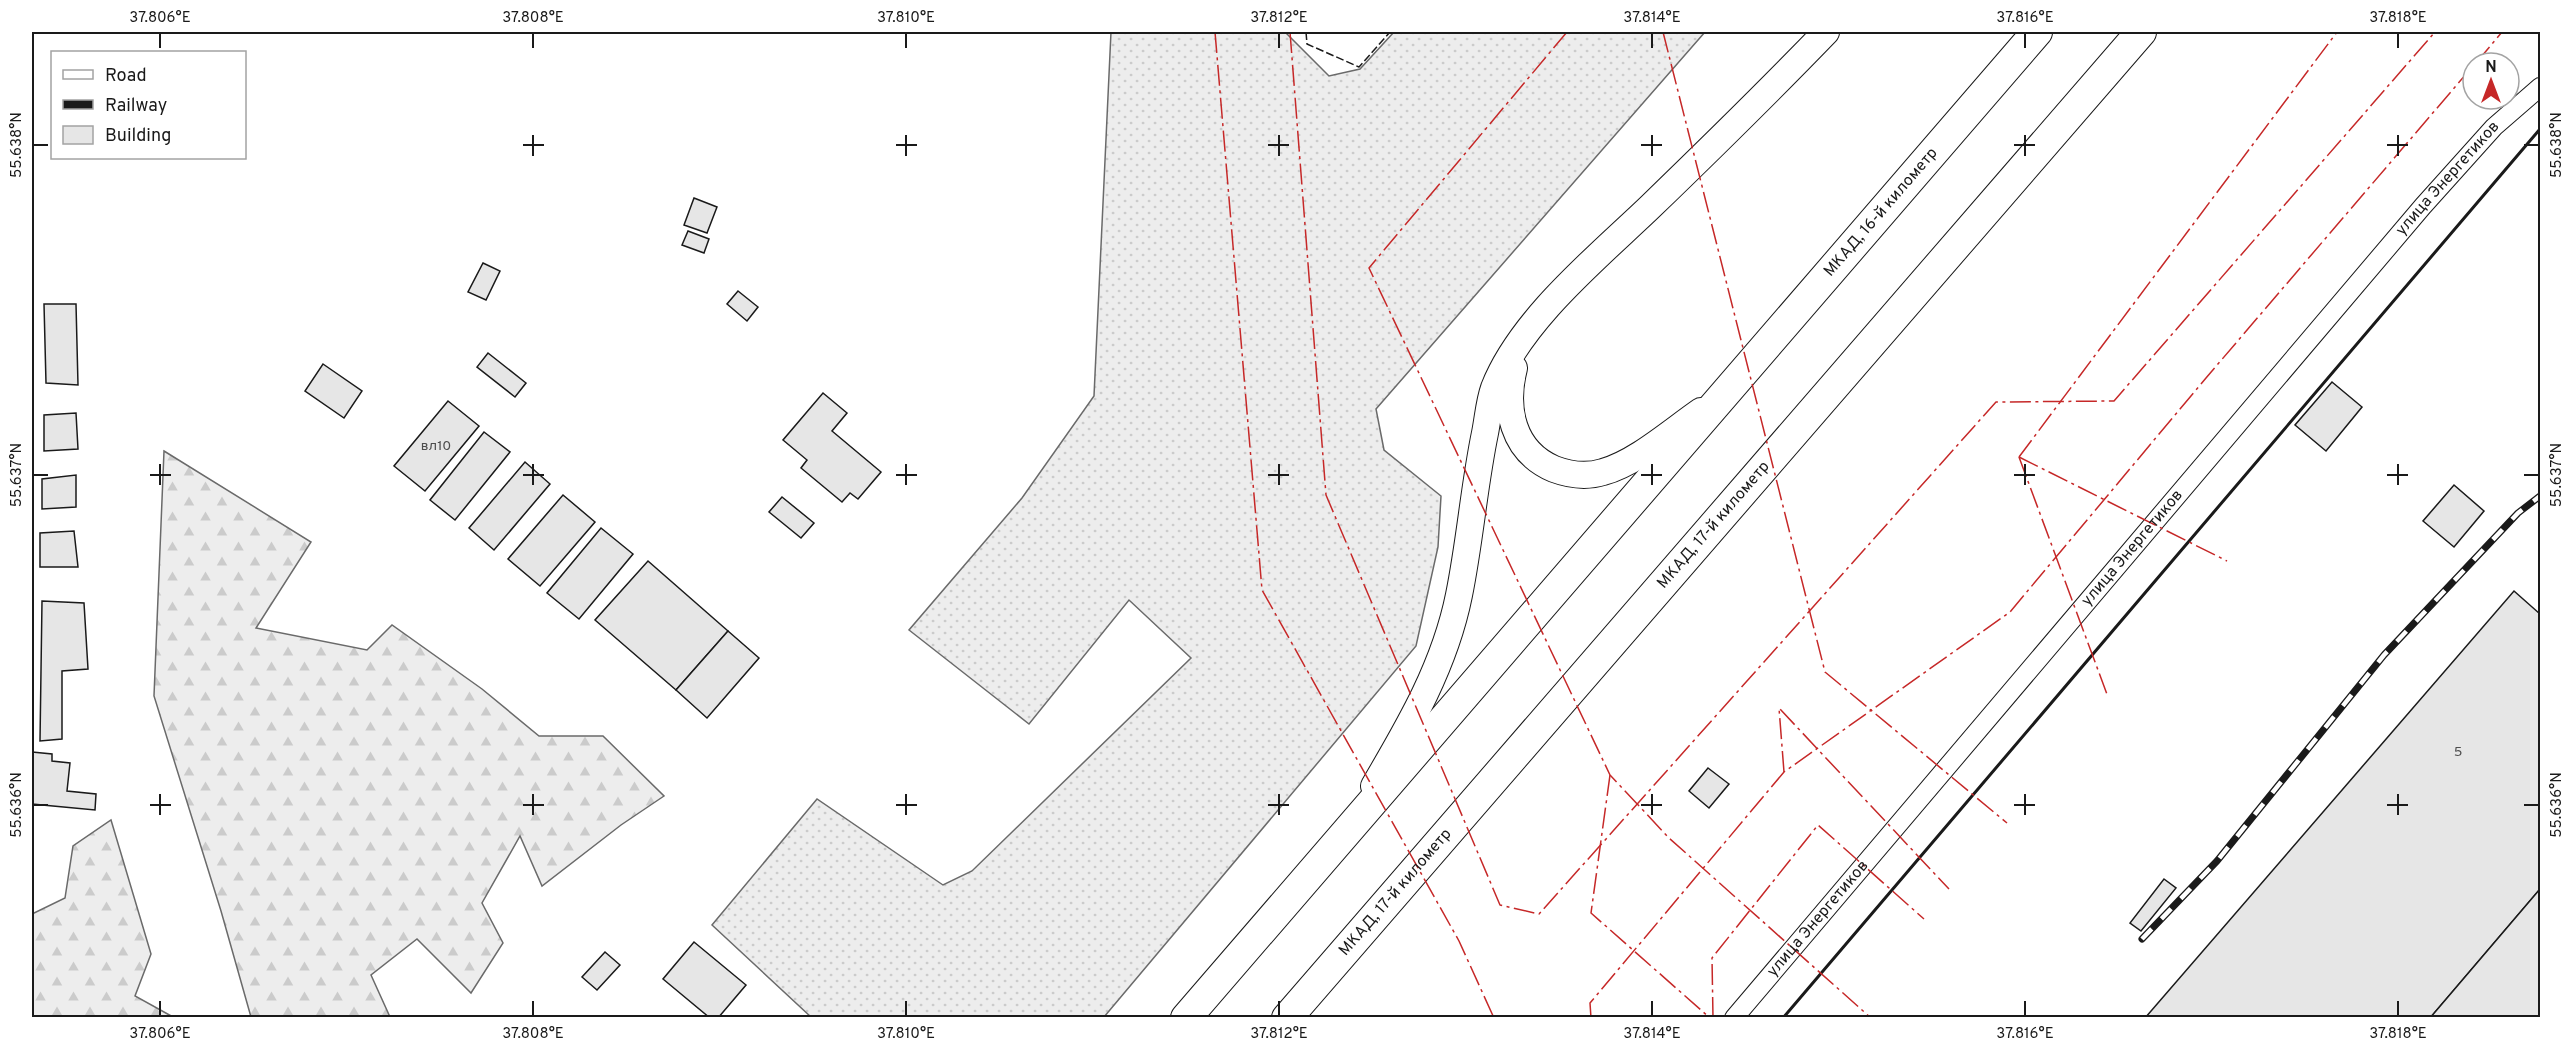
<svg xmlns="http://www.w3.org/2000/svg" width="2572" height="1049" font-family="Overpass,sans-serif">
<style>
.grass{fill:url(#grass-dots);stroke:#6a6a6a;stroke-width:1.5}
.forest{fill:url(#forest-firs);stroke:#6a6a6a;stroke-width:1.5}
.building{fill:#e6e6e6;stroke:#1a1a1a;stroke-width:1.5}
.lines{fill:none;stroke-linecap:round;stroke-linejoin:round}
.minor-casing{stroke:#1a1a1a;stroke-width:20}
.secondary-casing{stroke:#1a1a1a;stroke-width:28}
.trunk-casing{stroke:#1a1a1a;stroke-width:32}
.minor{stroke:#fff;stroke-width:18}
.secondary{stroke:#fff;stroke-width:26}
.trunk{stroke:#fff;stroke-width:30}
.rail-casing{stroke:#1a1a1a;stroke-width:7}
.rail{stroke:#fff;stroke-width:4.5;stroke-dasharray:14;stroke-linecap:butt}
.fence{stroke:#1a1a1a;stroke-width:1.5;stroke-dasharray:8 3;stroke-linecap:butt}
.wall{stroke:#1a1a1a;stroke-width:3}
.power{stroke:#c62828;stroke-width:1.5;stroke-dasharray:21 4.5 3 4.5;stroke-linecap:butt}
.ticks{fill:none;stroke:#1a1a1a;stroke-width:2}
.labels{text-anchor:middle;dominant-baseline:central;stroke-width:4.5;stroke-linejoin:round;paint-order:stroke}
.number-label{font-size:14px;fill:#4d4d4d}
.street-label{font-size:16px;fill:#1a1a1a;stroke:#fff}
.neatline{fill:none;stroke:#1a1a1a;stroke-width:2}
.ticks-label{font-size:15px;text-anchor:middle;fill:#1a1a1a}
</style>
<defs>
<pattern id="grass-dots" width="8" height="8" patternUnits="userSpaceOnUse" patternTransform="scale(1.5)"><rect width="8" height="8" fill="#ededed"/><path d="M2 2h.1M6 6h.1" fill="none" stroke="#cbcbcb" stroke-width="1.8" stroke-linecap="round"/></pattern>
<pattern id="forest-firs" width="22" height="20" patternUnits="userSpaceOnUse" patternTransform="scale(1.5)"><rect width="22" height="20" fill="#ededed"/><path d="M5 1l3.5 6h-7zM16 11l3.5 6h-7z" fill="#cbcbcb"/></pattern>
</defs>
<rect width="100%" height="100%" fill="#fff"/>
<polygon class="grass" points="1111,32 1285,32 1329,76 1360,69 1394,32 1705,32 1376,409 1384,450 1441,496 1438,547 1416,646 1104,1017 811,1017 712,925 817,799 943,885 972,871 1191,658 1129,600 1029,724 909,630 1022,498 1094,396"/>
<g class="forest">
<polygon points="164,451 311,542 256,628 367,650 392,625 482,689 539,736 603,736 664,796 621,825 542,886 520,836 482,903 503,943 471,993 417,939 371,975 390,1017 251,1017 221,911 154,696"/>
<polygon points="111,820 151,954 135,996 173,1017 32,1017 32,914 65,898 73,846"/>
</g>
<g class="building">
<polygon points="694,198 717,207 707,233 684,225"/>
<polygon points="688,231 709,239 704,253 682,245"/>
<polygon points="483,263 500,271 486,300 468,292"/>
<polygon points="738,291 758,307 747,321 727,304"/>
<polygon points="44,304 76,304 78,385 46,383"/>
<polygon points="488,353 526,383 515,397 477,367"/>
<polygon points="323,364 362,391 344,418 305,391"/>
<polygon points="2332,382 2362,407 2326,451 2295,425"/>
<polygon points="823,393 847,413 832,431 881,472 858,499 850,493 842,502 801,468 807,460 783,440"/>
<polygon points="448,401 479,426 425,491 394,466"/>
<polygon points="76,413 78,449 44,451 44,415"/>
<polygon points="484,432 510,452 455,520 430,500"/>
<polygon points="525,462 550,484 494,550 469,528"/>
<polygon points="76,475 76,507 42,509 42,479"/>
<polygon points="2454,485 2484,511 2454,547 2423,521"/>
<polygon points="563,495 595,522 540,586 508,559"/>
<polygon points="782,497 814,523 801,538 769,512"/>
<polygon points="601,528 633,554 579,619 547,593"/>
<polygon points="74,531 78,567 40,567 40,533"/>
<polygon points="648,561 728,631 676,690 595,620"/>
<polygon points="2514,591 2540,614 2540,889 2430,1018 2145,1018"/>
<polygon points="42,601 84,603 88,669 62,671 62,739 40,741"/>
<polygon points="728,631 759,658 707,718 676,690"/>
<polygon points="32,752 52,754 52,761 70,763 67,791 96,794 95,810 32,804"/>
<polygon points="1708,768 1729,784 1709,808 1689,791"/>
<polygon points="2164,879 2176,888 2141,931 2130,923"/>
<polygon points="2540,889 2540,1018 2430,1018"/>
<polygon points="694,942 746,985 718,1018 710,1018 663,979"/>
<polygon points="605,952 620,965 597,990 582,977"/>
</g>
<g class="lines">
<g class="minor-casing">
<g id="minor">
<path id="s1" d="M1734,1018L2423,206L2494,127L2540,87"/>
</g>
</g>
<g class="secondary-casing">
<g id="secondary">
<path d="M1514,368C1504,408 1512,451 1554,469C1570,475 1587,477 1603,472C1636,463 1672,431 1701,411"/>
<path d="M1374,786C1410,725 1445,665 1459,595C1470,541 1474,486 1485,433C1488,418 1489,402 1494,388C1521,319 1599,256 1651,206C1710,149 1769,91 1826,32"/>
</g>
</g>
<g class="trunk-casing">
<g id="trunk">
<path id="s2" d="M1186,1018L2037,32"/>
<path id="s3" d="M1287,1018L2141,32"/>
</g>
</g>
<use href="#minor" class="minor"/>
<use href="#secondary" class="secondary"/>
<use href="#trunk" class="trunk"/>
<g class="rail-casing">
<polyline id="rail" points="2142,939 2217,861 2384,655 2518,513 2540,496"/>
</g>
<use href="#rail" class="rail"/>
<polyline class="fence" points="1306,32 1307,44 1359,67 1390,32"/>
<polyline class="wall" points="1783,1018 2540,129"/>
<g class="power">
<polyline points="1215,32 1262,590 1459,941 1494,1018"/>
<polyline points="1290,32 1326,495 1500,905 1539,914 1996,402 2114,401 2435,32"/>
<polyline points="1567,32 1369,268 1610,775 1669,838 1871,1018"/>
<polyline points="1663,32 1825,672 2007,823"/>
<polyline points="2476,63 2502,32"/>
<polyline points="2019,457 2337,32"/>
<polyline points="2019,457 2108,697"/>
<polyline points="2019,457 2227,561"/>
<polyline points="1784,772 1779,708 1949,889"/>
<polyline points="1610,775 1591,913 1710,1018"/>
<polyline points="1591,1018 1590,1003 1784,772 2010,612 2206,378 2473,66"/>
<polyline points="1713,1018 1712,958 1818,825 1924,919"/>
</g>
</g>
<path class="ticks" d="M160,33V48M533,33V48M906,33V48M1279,33V48M1652,33V48M2025,33V48M2398,33V48M533,135V156M906,135V156M1279,135V156M1652,135V156M2025,135V156M2398,135V156M33,145H48M523,145H544M896,145H917M1268,145H1289M1641,145H1662M2014,145H2035M2387,145H2408M2524,145H2539M160,464V485M533,464V485M906,464V485M1279,464V485M1652,464V485M2025,464V485M2398,464V485M33,475H48M150,475H171M523,475H544M896,475H917M1268,475H1289M1641,475H1662M2014,475H2035M2387,475H2408M2524,475H2539M160,794V815M533,794V815M906,794V815M1279,794V815M1652,794V815M2025,794V815M2398,794V815M33,805H48M150,805H171M523,805H544M896,805H917M1268,805H1289M1641,805H1662M2014,805H2035M2387,805H2408M2524,805H2539M160,1001V1016M533,1001V1016M906,1001V1016M1279,1001V1016M1652,1001V1016M2025,1001V1016M2398,1001V1016"/>
<g class="labels">
<g class="number-label">
<text x="436" y="446">вл10</text>
<text x="2458" y="752">5</text>
</g>
<g class="street-label">
<text stroke="none"><textPath href="#s1" startOffset="1102">улица Энергетиков</textPath></text>
<text stroke="none"><textPath href="#s2" startOffset="1064">МКАД, 16-й километр</textPath></text>
<text stroke="none"><textPath href="#s3" startOffset="652">МКАД, 17-й километр</textPath></text>
<text stroke="none"><textPath href="#s1" startOffset="616">улица Энергетиков</textPath></text>
<text stroke="none"><textPath href="#s3" startOffset="166">МКАД, 17-й километр</textPath></text>
<text stroke="none"><textPath href="#s1" startOffset="130">улица Энергетиков</textPath></text>
</g>
</g>
<rect width="2572" height="1049" fill="none" stroke="#ffffff" stroke-width="66"/>
<rect x="51" y="51" width="195" height="108" fill="#ffffff" stroke="#a3a3a3" stroke-width="1.5"/>
<rect x="63" y="70" width="30" height="9" fill="#ffffff" stroke="#a3a3a3" stroke-width="1.5"/>
<text x="105" y="81" font-size="18" fill="#1a1a1a">Road</text>
<rect x="63" y="100" width="30" height="9" fill="#1a1a1a" stroke="#a3a3a3" stroke-width="1.5"/>
<text x="105" y="111" font-size="18" fill="#1a1a1a">Railway</text>
<rect x="63" y="126" width="30" height="18" fill="#e6e6e6" stroke="#a3a3a3" stroke-width="1.5"/>
<text x="105" y="141" font-size="18" fill="#1a1a1a">Building</text>
<g transform="translate(2491 81)"><circle r="28" fill="#ffffff" stroke="#a3a3a3" stroke-width="1.5"/>
<path d="M0-4.5L10 22L0 15L-10 22Z" fill="#c62828"/>
<text y="-9" font-size="16" font-weight="bold" text-anchor="middle" fill="#1a1a1a">N</text>
</g>
<rect x="33" y="33" width="2506" height="983" class="neatline"/>
<g class="ticks-label">
<text x="160" y="22">37.806°E</text>
<text x="533" y="22">37.808°E</text>
<text x="906" y="22">37.810°E</text>
<text x="1279" y="22">37.812°E</text>
<text x="1652" y="22">37.814°E</text>
<text x="2025" y="22">37.816°E</text>
<text x="2398" y="22">37.818°E</text>
<text transform="translate(16 145) rotate(-90)" y="5">55.638°N</text>
<text transform="translate(2556 145) rotate(-90)" y="5">55.638°N</text>
<text transform="translate(16 475) rotate(-90)" y="5">55.637°N</text>
<text transform="translate(2556 475) rotate(-90)" y="5">55.637°N</text>
<text transform="translate(16 805) rotate(-90)" y="5">55.636°N</text>
<text transform="translate(2556 805) rotate(-90)" y="5">55.636°N</text>
<text x="160" y="1038">37.806°E</text>
<text x="533" y="1038">37.808°E</text>
<text x="906" y="1038">37.810°E</text>
<text x="1279" y="1038">37.812°E</text>
<text x="1652" y="1038">37.814°E</text>
<text x="2025" y="1038">37.816°E</text>
<text x="2398" y="1038">37.818°E</text>
</g>
</svg>
